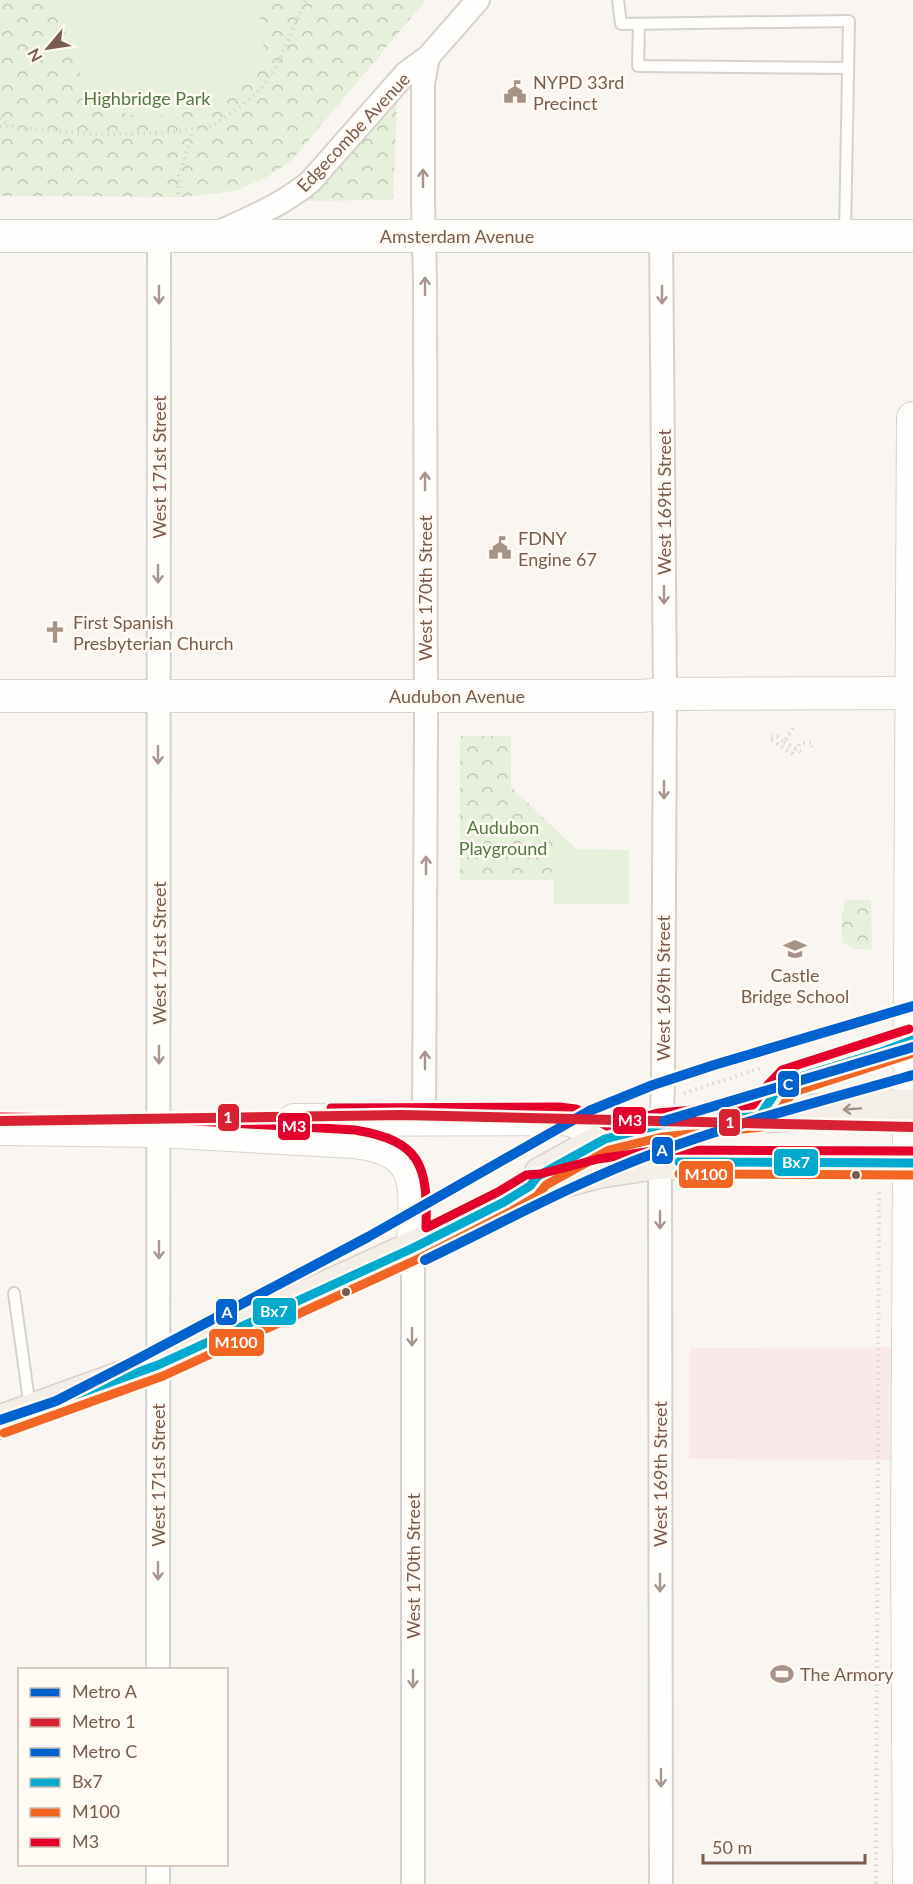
<svg xmlns="http://www.w3.org/2000/svg" width="913" height="1884" font-family="Lato,sans-serif">
<style>
.medical{fill:#fae9e9}
.park{fill:url(#park-crowns)}
.garden{fill:#e7f0db}
.lines{fill:none;stroke-linecap:round;stroke-linejoin:round}
.lane-casing{stroke:#d7d1cb;stroke-width:14}
.street-casing{stroke:#d7d1cb;stroke-width:26}
.secondary-casing{stroke:#d9d2cb;stroke-width:34}
.primary-casing{stroke:#dad1cc;stroke-width:36}
.path{stroke:#dcd5d0;stroke-width:4;stroke-dasharray:1.5 4.5;stroke-linecap:butt}
.lane{stroke:#fefefd;stroke-width:10}
.street{stroke:#fefefd;stroke-width:22}
.secondary{stroke:#fefefd;stroke-width:32}
.primary{stroke:#f3eee8;stroke-width:33}
.bus-1-casing{stroke:#fffaf3;stroke-width:14}
.bus-2-casing{stroke:#fffaf3;stroke-width:14}
.bus-3-casing{stroke:#fffaf3;stroke-width:14}
.bus-1{stroke:#00a9ce;stroke-width:9}
.bus-2{stroke:#f26522;stroke-width:9}
.bus-3{stroke:#e4002b;stroke-width:9}
.metro-1-casing{stroke:#fffaf3;stroke-width:15}
.metro-2-casing{stroke:#fffaf3;stroke-width:15}
.metro-3-casing{stroke:#fffaf3;stroke-width:15}
.metro-1{stroke:#0062cf;stroke-width:10}
.metro-2{stroke:#d82233;stroke-width:10}
.metro-3{stroke:#0062cf;stroke-width:10}
.oneway{stroke:#a8958b}
.oneway2{stroke:#a48f83}
.bus-dot{fill:#7a5c4d;stroke:#fffaf3;stroke-width:2}
.labels{text-anchor:middle;dominant-baseline:central;stroke-width:5;stroke-linejoin:round;paint-order:stroke}
.poi-label{font-size:18px;fill:#7a5c4d;stroke:#fffaf3;text-anchor:start}
.park-label{font-size:18px;fill:#537a41;stroke:#fffaf3}
.street-label{font-size:18px;fill:#7a5c4d;stroke:#fffaf3}
.line-badge{stroke:#fffaf3;stroke-width:2}
.badge-label{font-size:16px;text-anchor:middle;font-weight:bold;fill:#fff}
</style>
<defs>
<pattern id="park-crowns" width="20" height="18" patternUnits="userSpaceOnUse" patternTransform="scale(1.5)"><rect width="20" height="18" fill="#e7f0db"/><path d="M2 6a3 3 0 1 1 6 0M12 15a3 3 0 1 1 6 0" fill="none" stroke="#c0c6b4"/></pattern>
</defs>
<rect width="100%" height="100%" fill="#f9f5f0"/>
<polygon class="medical" points="913,1347 913,1460 689,1459 690,1348"/>
<g class="park">
<polygon points="0,0 426,0 291,161 267,177 235,191 184,197 0,196"/>
<polygon points="397,102 393,200 305,201"/>
<polygon points="460,736 511,736 511,787 576,849 629,850 629,904 554,904 554,880 460,880"/>
<polygon points="844,900 871,900 872,949 855,949 842,942 842,912 844,912"/>
</g>
<g class="garden">
<path d="M58,0H249L269,34C262,48 255,62 244,72C207,109 136,140 94,93C72,69 65,31 58,0Z"/>
<polygon points="555,850 629,850 629,904 554,904"/>
</g>
<g class="lines">
<g class="lane-casing">
<g id="lane">
<polyline points="618,0 621,24 849,21 845,233"/>
<polyline points="639,24 638,66 848,68"/>
<polyline points="14,1293 30,1408"/>
</g>
</g>
<g class="street-casing">
<g id="street">
<path d="M217,233C250,218 282,205 310,182L406,73L428,57L478,0"/>
<polyline points="424,1119 426,724 425,280 423,204 423,83 428,57"/>
<polyline points="413,1248 413,1884"/>
<polyline points="158,1670 159,237"/>
<polyline points="158,1864 158,1884"/>
<polyline points="661,1884 660,1162 663,1085 665,694 661,236"/>
</g>
</g>
<g class="secondary-casing">
<g id="secondary">
<polyline points="0,236 913,236"/>
<polyline points="0,696 639,696 665,694 913,693"/>
<polyline points="760,1116 773,1096 787,1081 881,1052 913,1040"/>
<polyline points="294,1120 558,1119 572,1120 605,1139"/>
<path d="M0,1129L159,1131L354,1142C427,1150 414,1189 413,1248"/>
<polyline points="909,1884 907,1543 913,418"/>
</g>
</g>
<g class="primary-casing">
<g id="primary">
<polyline points="541,1174 605,1139 660,1125 880,1106 913,1106"/>
<polyline points="0,1422 158,1365 413,1248 504,1202 530,1186 542,1186 600,1171 660,1162 913,1163"/>
</g>
</g>
<g class="path">
<polyline points="0,118 10,126"/>
<polyline points="0,127 10,126 90,134 165,133 212,126 244,104 263,86 277,65 306,0"/>
<polyline points="178,194 179,176 193,130"/>
<polyline points="793,728 784,742 777,737 770,737 770,739 793,754 800,743 812,743 812,747"/>
<polyline points="784,742 801,752"/>
<polyline points="684,1093 762,1068"/>
<polyline points="598,1103 626,1104"/>
<polyline points="876,1884 879,1189"/>
</g>
<use href="#lane" class="lane"/>
<use href="#street" class="street"/>
<use href="#secondary" class="secondary"/>
<use href="#primary" class="primary"/>
<g class="bus-1-casing">
<g id="bus-1">
<polyline points="679,1162 913,1163"/>
<polyline points="0,1422 158,1365 413,1248 504,1202 530,1186 538,1176 605,1139 660,1125 760,1116 773,1096 787,1081 881,1052 913,1040"/>
</g>
</g>
<g class="bus-2-casing">
<g id="bus-2">
<polyline points="679,1174 913,1175"/>
<path d="M4,1433L163,1376L418,1259L510,1212L537,1196L546,1185L609,1150L662,1137L763,1127C774,1121 784,1102 794,1092L913,1053"/>
</g>
</g>
<g class="bus-3-casing">
<g id="bus-3">
<polyline points="331,1108 559,1107 576,1109 607,1126 658,1113 753,1105 764,1089 782,1070 909,1029"/>
<path d="M0,1117L160,1119L355,1130C421,1141 428,1165 426,1228L498,1192L526,1175L540,1174L598,1159L660,1150L913,1151"/>
</g>
</g>
<use href="#bus-1" class="bus-1"/>
<use href="#bus-2" class="bus-2"/>
<use href="#bus-3" class="bus-3"/>
<g class="metro-1-casing">
<g id="metro-1">
<path d="M425,1260C500,1224 574,1183 652,1154C737,1122 826,1100 913,1075"/>
<polyline points="0,1420 56,1401 136,1360 368,1237 589,1111 653,1085 714,1065 913,1006"/>
</g>
</g>
<g class="metro-2-casing">
<polyline id="metro-2" points="0,1121 402,1115 913,1127"/>
</g>
<g class="metro-3-casing">
<polyline id="metro-3" points="664,1121 913,1047"/>
</g>
<use href="#metro-1" class="metro-1"/>
<use href="#metro-2" class="metro-2"/>
<use href="#metro-3" class="metro-3"/>
</g>
<defs><path id="oneway-shaft" d="M-6 0H5M1.5-3L5.5 0L1.5 3" fill="none" stroke-width="1.6" stroke-linecap="round" stroke-linejoin="round" transform="scale(1.5)"/></defs>
<g class="oneway">
<use href="#oneway-shaft" transform="translate(423 178) rotate(-90)"/>
<use href="#oneway-shaft" transform="translate(425 286) rotate(-90)"/>
<use href="#oneway-shaft" transform="translate(159 295) rotate(90)"/>
<use href="#oneway-shaft" transform="translate(662 295) rotate(90)"/>
<use href="#oneway-shaft" transform="translate(425 481) rotate(-90)"/>
<use href="#oneway-shaft" transform="translate(158 574) rotate(90)"/>
<use href="#oneway-shaft" transform="translate(664 595) rotate(90)"/>
<use href="#oneway-shaft" transform="translate(158 755) rotate(90)"/>
<use href="#oneway-shaft" transform="translate(664 790) rotate(90)"/>
<use href="#oneway-shaft" transform="translate(426 865) rotate(-90)"/>
<use href="#oneway-shaft" transform="translate(159 1055) rotate(90)"/>
<use href="#oneway-shaft" transform="translate(425 1060) rotate(-90)"/>
<use href="#oneway-shaft" transform="translate(660 1220) rotate(90)"/>
<use href="#oneway-shaft" transform="translate(159 1250) rotate(90)"/>
<use href="#oneway-shaft" transform="translate(412 1337) rotate(90)"/>
<use href="#oneway-shaft" transform="translate(158 1571) rotate(90)"/>
<use href="#oneway-shaft" transform="translate(660 1583) rotate(90)"/>
<use href="#oneway-shaft" transform="translate(413 1679) rotate(90)"/>
<use href="#oneway-shaft" transform="translate(661 1778) rotate(90)"/>
</g>
<use class="oneway2" href="#oneway-shaft" transform="translate(852 1109) rotate(176)"/>
<defs>
<g id="civic-bare" transform="scale(1.8)"><path d="M-.6-6.5H3V-4.5H.6V-3L4-1V1h2V6H-6V1h2V-1L-.6-3ZM-1.2 2.5V6h2.4V2.5Z" fill="#a69286" stroke="#fffaf3" stroke-width="2.5" paint-order="stroke"/></g>
<g id="church-bare" transform="scale(1.8)"><path d="M-1.2-6h2.4v3.5h3.3v2.4h-3.3V6h-2.4V-.1h-3.3v-2.4h3.3Z" fill="#a69286" stroke="#fffaf3" stroke-width="2.5" paint-order="stroke"/></g>
<g id="school-bare" transform="scale(1.8)"><path d="M0-5L7-2L0 1L-7-2ZM-4 1L0 2.5L4 1V4Q0 6-4 4Z" fill="#a69286" stroke="#fffaf3" stroke-width="2.5" paint-order="stroke"/></g>
<g id="stadium-bare" transform="scale(1.8)"><path d="M0-5a6.5 5 0 1 0 0 10a6.5 5 0 1 0 0-10ZM-3.5-1.8h7v3.6h-7Z" fill="#a69286" stroke="#fffaf3" stroke-width="2.5" paint-order="stroke"/></g>
</defs>
<g fill-rule="evenodd">
<use href="#civic-bare" x="515" y="92"/>
<use href="#civic-bare" x="500" y="548"/>
<use href="#church-bare" x="55" y="632"/>
<use href="#school-bare" x="795" y="949"/>
<use href="#stadium-bare" x="782" y="1674"/>
</g>
<g class="bus-dot">
<circle cx="856" cy="1175" r="5"/>
<circle cx="346" cy="1292" r="5"/>
</g>
<g class="labels">
<g class="poi-label">
<text x="533" y="82">NYPD 33rd<tspan x="533" dy="21">Precinct</tspan></text>
<text x="518" y="538">FDNY<tspan x="518" dy="21">Engine 67</tspan></text>
<text x="73" y="622">First Spanish<tspan x="73" dy="21">Presbyterian Church</tspan></text>
<text x="795" y="975" text-anchor="middle">Castle<tspan x="795" dy="21">Bridge School</tspan></text>
<text x="800" y="1674">The Armory</text>
</g>
<g class="park-label">
<text x="147" y="98">Highbridge Park</text>
<text x="503" y="827">Audubon<tspan x="503" dy="21">Playground</tspan></text>
</g>
<g class="street-label">
<text transform="translate(353 132) rotate(-47)">Edgecombe Avenue</text>
<text x="457" y="236">Amsterdam Avenue</text>
<text transform="translate(159 467) rotate(-90)">West 171st Street</text>
<text transform="translate(664 502) rotate(-90)">West 169th Street</text>
<text transform="translate(425 588) rotate(-90)">West 170th Street</text>
<text x="457" y="696">Audubon Avenue</text>
<text transform="translate(159 953) rotate(-90)">West 171st Street</text>
<text transform="translate(663 988) rotate(-90)">West 169th Street</text>
<text transform="translate(660 1474) rotate(-90)">West 169th Street</text>
<text transform="translate(158 1475) rotate(-90)">West 171st Street</text>
<text transform="translate(413 1566) rotate(-90)">West 170th Street</text>
</g>
</g>
<g class="line-badge">
<rect x="777" y="1070" width="23" height="28" rx="6" fill="#0062cf"/>
<rect x="217" y="1103" width="23" height="29" rx="6" fill="#d82233"/>
<rect x="612" y="1106" width="35" height="29" rx="6" fill="#e4002b"/>
<rect x="718" y="1108" width="23" height="29" rx="6" fill="#d82233"/>
<rect x="277" y="1112" width="34" height="29" rx="6" fill="#e4002b"/>
<rect x="651" y="1136" width="23" height="29" rx="6" fill="#0062cf"/>
<rect x="773" y="1148" width="46" height="29" rx="6" fill="#00a9ce"/>
<rect x="678" y="1160" width="56" height="29" rx="6" fill="#f26522"/>
<rect x="252" y="1297" width="45" height="29" rx="6" fill="#00a9ce"/>
<rect x="215" y="1298" width="23" height="28" rx="6" fill="#0062cf"/>
<rect x="208" y="1328" width="57" height="29" rx="6" fill="#f26522"/>
</g>
<g class="badge-label">
<text x="788" y="1090">C</text>
<text x="228" y="1123">1</text>
<text x="630" y="1126">M3</text>
<text x="730" y="1128">1</text>
<text x="294" y="1132">M3</text>
<text x="662" y="1156">A</text>
<text x="796" y="1168">Bx7</text>
<text x="706" y="1180">M100</text>
<text x="274" y="1317">Bx7</text>
<text x="227" y="1318">A</text>
<text x="236" y="1348">M100</text>
</g>
<rect x="18" y="1668" width="210" height="198" fill="#fffaf3" stroke="#cabbb1" stroke-width="1.5"/>
<rect x="30" y="1688" width="30" height="9" fill="#0062cf" stroke="#cabbb1" stroke-width="1.5"/>
<text x="72" y="1698" font-size="18" fill="#7a5c4d">Metro A</text>
<rect x="30" y="1718" width="30" height="9" fill="#d82233" stroke="#cabbb1" stroke-width="1.5"/>
<text x="72" y="1728" font-size="18" fill="#7a5c4d">Metro 1</text>
<rect x="30" y="1748" width="30" height="9" fill="#0062cf" stroke="#cabbb1" stroke-width="1.5"/>
<text x="72" y="1758" font-size="18" fill="#7a5c4d">Metro C</text>
<rect x="30" y="1778" width="30" height="9" fill="#00a9ce" stroke="#cabbb1" stroke-width="1.5"/>
<text x="72" y="1788" font-size="18" fill="#7a5c4d">Bx7</text>
<rect x="30" y="1808" width="30" height="9" fill="#f26522" stroke="#cabbb1" stroke-width="1.5"/>
<text x="72" y="1818" font-size="18" fill="#7a5c4d">M100</text>
<rect x="30" y="1838" width="30" height="9" fill="#e4002b" stroke="#cabbb1" stroke-width="1.5"/>
<text x="72" y="1848" font-size="18" fill="#7a5c4d">M3</text>
<g transform="translate(48 48) rotate(241)" stroke="#fffaf3" stroke-width="4.5" paint-order="stroke">
<path d="M0-4.5L10 22L0 15L-10 22Z" fill="#7a5c4d"/>
<text y="-9" font-size="16" font-weight="bold" text-anchor="middle" fill="#7a5c4d">N</text>
</g>
<path d="M703 1854v9h162v-9" fill="none" stroke="#7a5c4d" stroke-width="3"/>
<text x="712" y="1854" font-size="18" fill="#7a5c4d" stroke="#fffaf3" stroke-width="4.5" paint-order="stroke">50 m</text>
</svg>
